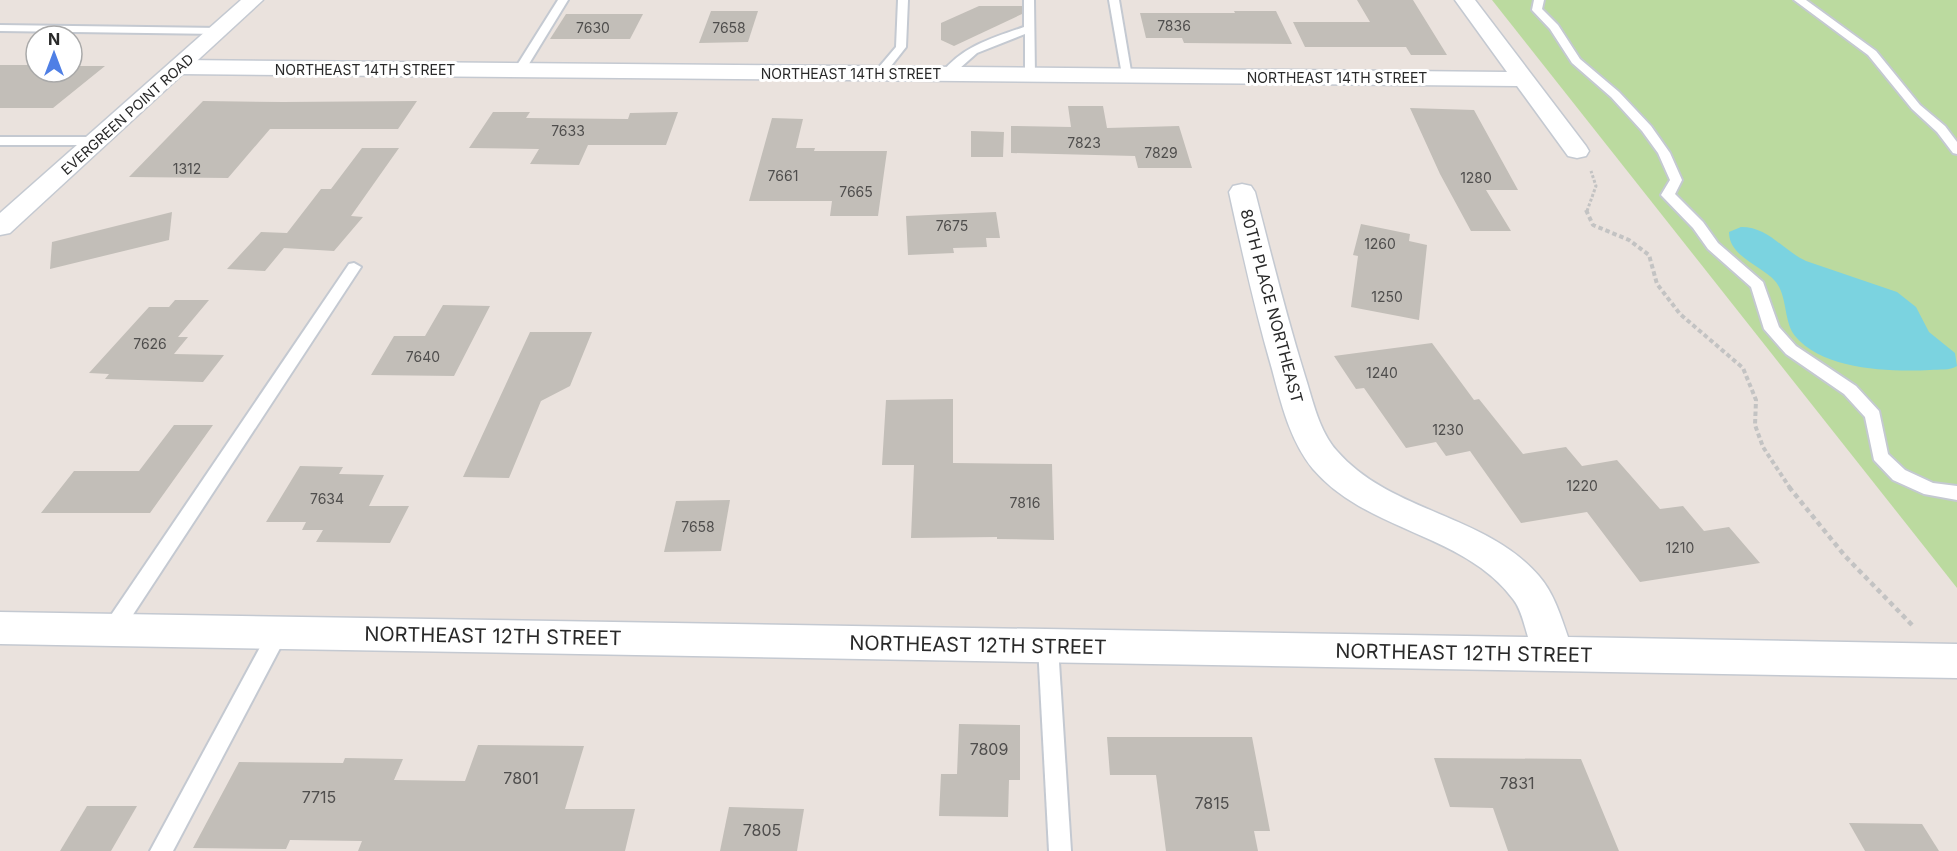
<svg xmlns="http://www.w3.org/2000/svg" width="1957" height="851" font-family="Inter,sans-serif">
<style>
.green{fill:#bbda9f}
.water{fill:#7bd3e0}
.building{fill:#c2beb8}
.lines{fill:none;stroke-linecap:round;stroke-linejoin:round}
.lane-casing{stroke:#c4c9d1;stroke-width:4}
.street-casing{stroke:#c4c9d1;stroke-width:3}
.secondary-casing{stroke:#c4c9d1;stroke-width:3}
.path-far2{stroke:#c3c3c3;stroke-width:3;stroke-dasharray:3 2;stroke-linecap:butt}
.path-far1{stroke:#c3c3c3;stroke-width:4;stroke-dasharray:4.5 3;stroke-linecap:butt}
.path{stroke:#c3c3c3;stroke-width:4.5;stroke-dasharray:5 4;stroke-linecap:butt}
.lane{fill:#fff;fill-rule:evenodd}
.street{fill:#fff;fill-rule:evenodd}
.secondary{fill:#fff;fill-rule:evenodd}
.labels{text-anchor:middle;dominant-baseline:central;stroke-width:6;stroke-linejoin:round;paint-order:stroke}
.number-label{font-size:14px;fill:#4f4e4d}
.far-street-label{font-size:14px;fill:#292929;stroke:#fff}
.street-label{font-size:16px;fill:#292929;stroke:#fff}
.near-number-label{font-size:16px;fill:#4f4e4d}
.near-street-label{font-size:20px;fill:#292929;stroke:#fff}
</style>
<rect width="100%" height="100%" fill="#eae2dd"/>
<polygon class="green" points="1492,0 1957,0 1957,588"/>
<path class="water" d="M1741,227C1769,227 1782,250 1806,261L1897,292L1916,307L1929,332L1955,353L1957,366C1950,371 1939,369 1930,370C1890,372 1823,370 1795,336C1783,321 1788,296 1775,281C1761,265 1729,257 1729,232Z"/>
<g class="building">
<polygon points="1357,0 1413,0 1447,55 1411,55 1406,47 1305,47 1293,22 1370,22"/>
<polygon points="979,6 1022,6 1022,14 954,46 941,40 941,23"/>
<polygon points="711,11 758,11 748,42 699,43"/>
<polygon points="1234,11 1276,11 1292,44 1184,43 1182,38 1146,38 1140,13 1235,13"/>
<polygon points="566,14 643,14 630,39 550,39"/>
<polygon points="0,65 36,65 36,72 72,72 72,66 105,66 53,108 0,108"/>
<polygon points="203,101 283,102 417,101 398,129 270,129 228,178 129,177"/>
<polygon points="1068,106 1103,106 1107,128 1179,126 1192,168 1138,168 1135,156 1011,153 1011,126 1071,127"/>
<polygon points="1410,108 1474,110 1518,190 1486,190 1511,231 1471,231 1440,174"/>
<polygon points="493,112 530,112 526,118 628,119 630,113 678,112 666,145 588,145 579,165 530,164 539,149 469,148"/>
<polygon points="772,118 803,119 796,148 815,148 814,151 887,151 878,216 830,216 832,201 749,201"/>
<polygon points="971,131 1004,132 1003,157 971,157"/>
<polygon points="362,148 399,148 351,216 363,217 334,251 284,248 265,271 227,269 261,232 287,233 321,189 331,189"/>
<polygon points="172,212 169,240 50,269 52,242"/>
<polygon points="996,212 1000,238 986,238 987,247 953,248 954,253 908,255 906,216"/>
<polygon points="1361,224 1410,234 1409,241 1427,245 1419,320 1351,307 1358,256 1353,255"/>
<polygon points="175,300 209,300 178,337 188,337 174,354 224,355 203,382 105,379 109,374 89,373 149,307 169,307"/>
<polygon points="443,305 490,306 454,376 371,375 394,336 425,336"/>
<polygon points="530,332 592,332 570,386 541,401 509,478 463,477"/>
<polygon points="1432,343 1474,400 1479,399 1523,454 1566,447 1582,466 1617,460 1660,509 1683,506 1704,531 1729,527 1760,563 1640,582 1587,512 1521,523 1470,451 1446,456 1436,442 1406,448 1364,388 1356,389 1334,356"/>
<polygon points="953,399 953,463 1052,464 1054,540 997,539 997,537 911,538 914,465 882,465 886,400"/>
<polygon points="174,425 213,425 150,513 41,513 74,471 139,471"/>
<polygon points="300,466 343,467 339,474 384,475 369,506 409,506 390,543 316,542 323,530 302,530 306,522 266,522"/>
<polygon points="730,500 721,551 664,552 676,501"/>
<polygon points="959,724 1020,725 1020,780 1009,780 1008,817 939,816 941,774 957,774"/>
<polygon points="1107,737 1252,737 1270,831 1254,831 1258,851 1166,851 1156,775 1110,775"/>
<polygon points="478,745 584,746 565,809 635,809 625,851 358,851 362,841 290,840 286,849 193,848 239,762 343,763 345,758 403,759 394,780 465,781"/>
<polygon points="1434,758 1581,759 1619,851 1508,851 1493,808 1450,807"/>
<polygon points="87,806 137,806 111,851 60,851"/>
<polygon points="729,807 804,809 797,851 720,851"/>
<polygon points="1849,823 1922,824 1939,851 1865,851"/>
</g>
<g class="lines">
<g class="lane-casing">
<g id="lane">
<polygon points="558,0 568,0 524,72 516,72 514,70"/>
<polygon points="898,0 908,0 906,47 884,75 876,75 874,73 896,47"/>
<path d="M1024,0H1034L1035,76L1025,74V34L977,53L951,76H943L941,74C962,46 993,38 1024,27Z"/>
<polygon points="1109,0 1119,0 1132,77 1122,75"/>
<polygon points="1534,0 1544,0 1542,9 1558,25 1580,59 1619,92 1651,126 1670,153 1682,180 1675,194 1703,222 1718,243 1763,282 1779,327 1796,346 1856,386 1879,411 1888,454 1905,470 1933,483 1957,486 1957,500 1924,494 1893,480 1874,460 1865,417 1844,394 1786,354 1764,329 1751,287 1708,249 1693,228 1661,195 1670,180 1658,153 1642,131 1611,97 1572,63 1550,29 1532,10"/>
<polygon points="1794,0 1806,0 1876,51 1920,105 1945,126 1957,142 1957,154 1953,153 1937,132 1912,109 1868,55"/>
<polygon points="0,25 220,28 225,31 220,34 0,31"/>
<polygon points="0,137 97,137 103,141 97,145 0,145"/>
<polygon points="354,263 361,267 119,636 112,638 105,636 102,630 105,624 349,264"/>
<polygon points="278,625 285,627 288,633 173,851 150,851 271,627"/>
<polygon points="1048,638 1055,640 1058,646 1071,851 1049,851 1038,646 1041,640"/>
</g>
</g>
<g class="street-casing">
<g id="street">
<polygon points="1455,0 1475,0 1586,146 1589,151 1586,156 1577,158 1568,156 1517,86 179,74 171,72 168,67 171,62 179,60 1507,72"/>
<path d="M1242,184L1251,186L1255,192C1271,254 1286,315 1305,376C1313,401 1319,431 1337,451C1391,513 1486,514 1539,576C1554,593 1561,617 1568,637L1957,644V678L0,644V612L1528,637C1524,624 1521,609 1513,599C1464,533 1367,532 1313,469C1290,441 1281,403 1272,369C1255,311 1242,251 1229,192L1233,186Z"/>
</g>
</g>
<g class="secondary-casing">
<polygon id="secondary" points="241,0 263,0 10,233 0,235 0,213"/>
</g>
<polyline class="path-far2" points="1587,211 1596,186 1591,171"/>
<polyline class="path-far1" points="1586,210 1593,225 1629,240 1649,255 1657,284 1680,314 1743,368 1756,400 1755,425 1763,447 1790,488"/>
<polyline class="path" points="1789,487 1845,556 1913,626"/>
<use href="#lane" class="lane"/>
<use href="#street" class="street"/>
<use href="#secondary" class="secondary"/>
</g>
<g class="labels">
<g class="number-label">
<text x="1174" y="25">7836</text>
<text x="593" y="27">7630</text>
<text x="729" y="27">7658</text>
<text x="568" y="130">7633</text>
<text x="1084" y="142">7823</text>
<text x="1161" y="152">7829</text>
<text x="187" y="168">1312</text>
<text x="783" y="175">7661</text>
<text x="1476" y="177">1280</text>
<text x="856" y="191">7665</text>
<text x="952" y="225">7675</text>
<text x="1380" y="243">1260</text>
<text x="1387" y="296">1250</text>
<text x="150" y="343">7626</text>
<text x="423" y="356">7640</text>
<text x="1382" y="372">1240</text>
<text x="1448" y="429">1230</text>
<text x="1582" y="485">1220</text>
<text x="327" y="498">7634</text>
<text x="1025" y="502">7816</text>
<text x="698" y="526">7658</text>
<text x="1680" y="547">1210</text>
</g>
<g class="far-street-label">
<text x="365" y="69">NORTHEAST 14TH STREET</text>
<text x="851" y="73">NORTHEAST 14TH STREET</text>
<text x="1337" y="77">NORTHEAST 14TH STREET</text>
<text transform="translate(127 114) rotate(-42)">EVERGREEN POINT ROAD</text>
</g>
<g class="street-label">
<text transform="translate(1272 306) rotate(75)">80TH PLACE NORTHEAST</text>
</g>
<g class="near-number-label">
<text x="989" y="749">7809</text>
<text x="521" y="778">7801</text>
<text x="1517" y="783">7831</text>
<text x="319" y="797">7715</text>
<text x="1212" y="803">7815</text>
<text x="762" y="830">7805</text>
</g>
<g class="near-street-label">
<text transform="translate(493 636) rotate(1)">NORTHEAST 12TH STREET</text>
<text transform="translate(978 645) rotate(1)">NORTHEAST 12TH STREET</text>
<text transform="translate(1464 653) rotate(1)">NORTHEAST 12TH STREET</text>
</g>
</g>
<g transform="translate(54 54)"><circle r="28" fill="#ffffff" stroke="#a9a9a9" stroke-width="1.5"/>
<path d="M0-4.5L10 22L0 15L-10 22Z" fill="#4f7fe5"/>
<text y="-9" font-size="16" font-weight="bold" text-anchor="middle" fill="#292929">N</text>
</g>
</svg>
